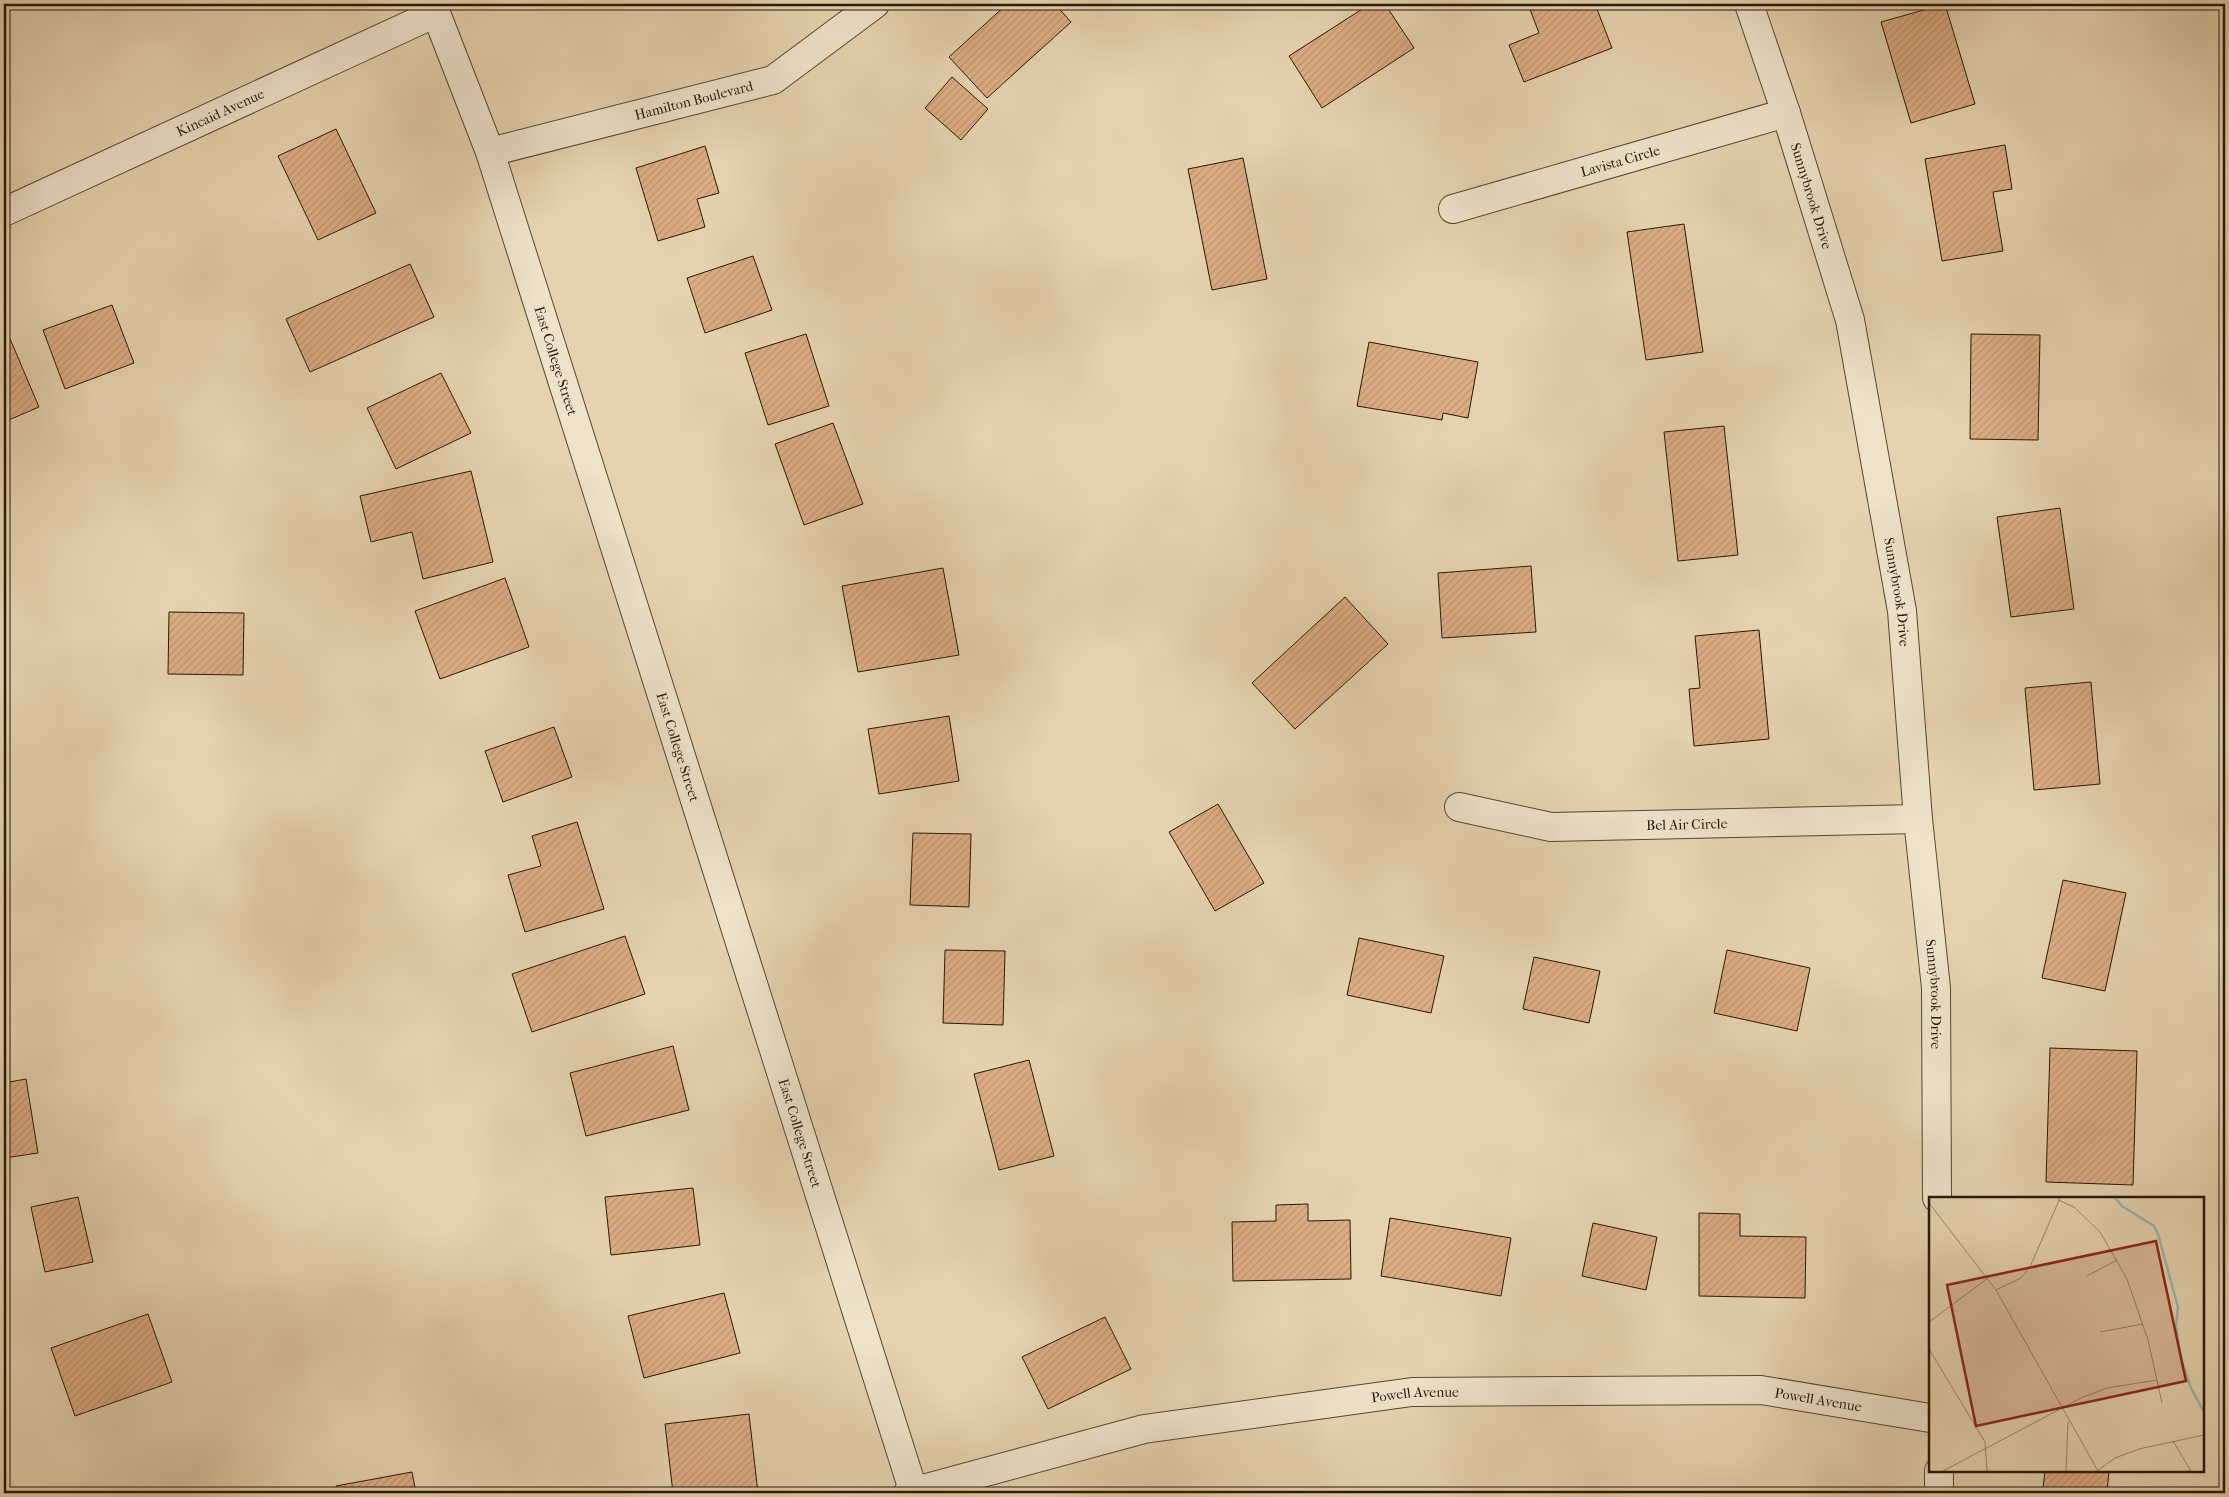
<svg xmlns="http://www.w3.org/2000/svg" width="2229" height="1497" font-family="'IM FELL French Canon',serif">
<style>
.building{fill:url(#building-hatch);stroke:#261908}
.lines{fill:none;stroke-linecap:round;stroke-linejoin:round}
.minor-casing{stroke:#564832;stroke-width:30}
.tertiary-casing{stroke:#564832;stroke-width:30}
.minor{stroke:#eee2cb;stroke-width:28}
.tertiary{stroke:#eee2cb;stroke-width:28}
.labels{text-anchor:middle;dominant-baseline:central;stroke-width:5;stroke-linejoin:round;paint-order:stroke}
.street-label{font-size:14px;fill:#261908;stroke:#eee2cb}
.inset-river{fill:none;stroke:#97b7b1;stroke-width:2.5}
.inset-road{fill:none;stroke:#99896c;stroke-width:1}
.view{fill:#8f2418;fill-opacity:0.15;stroke:#8f2418;stroke-width:2.5}
.inset-edge{fill:none;stroke:#261908;stroke-width:2.5}
</style>
<defs>
<pattern id="building-hatch" width="6" height="6" patternUnits="userSpaceOnUse" patternTransform="scale(1.25)"><rect width="6" height="6" fill="#ddad85"/><path d="M-1 1l2-2M0 6l6-6M5 7l2-2" fill="none" stroke="#be9471"/></pattern>
</defs>
<rect width="100%" height="100%" fill="#e5d3af"/>
<filter id="stains"><feTurbulence type="fractalNoise" baseFrequency=".004" numOctaves="4"/><feColorMatrix values="0 0 0 0 .2 0 0 0 0 .09 0 0 0 0 .02 0 0 0 .5 -.17"/></filter>
<radialGradient id="worn" r=".72"><stop offset=".6" stop-color="#630" stop-opacity="0"/><stop offset="1" stop-color="#630" stop-opacity=".3"/></radialGradient>
<g class="building">
<polygon points="1007,4 1055,4 1071,22 987,98 949,57"/>
<polygon points="1370,4 1385,4 1414,48 1322,108 1289,56"/>
<polygon points="1528,4 1595,4 1612,48 1524,82 1509,45 1539,33"/>
<polygon points="1945,4 1975,104 1911,123 1881,22"/>
<polygon points="952,77 988,109 961,140 925,108"/>
<polygon points="336,129 376,213 318,240 278,156"/>
<polygon points="2005,145 2012,189 1993,192 2003,251 1942,261 1925,159"/>
<polygon points="705,146 719,193 697,199 705,227 658,241 636,168"/>
<polygon points="1243,158 1267,279 1212,290 1188,169"/>
<polygon points="1684,224 1703,352 1646,360 1627,232"/>
<polygon points="753,256 772,310 705,333 687,278"/>
<polygon points="410,264 434,317 310,372 286,319"/>
<polygon points="112,305 134,363 65,389 43,330"/>
<polygon points="8,334 39,407 4,422 4,336"/>
<polygon points="806,334 829,406 768,425 745,353"/>
<polygon points="1971,334 2040,335 2038,440 1970,439"/>
<polygon points="1369,342 1478,362 1468,418 1443,413 1442,420 1357,406"/>
<polygon points="441,373 471,433 396,469 367,408"/>
<polygon points="833,423 863,504 804,525 775,444"/>
<polygon points="1724,426 1738,555 1678,561 1664,432"/>
<polygon points="471,471 493,562 423,579 412,532 371,542 360,496"/>
<polygon points="2060,508 2074,609 2011,617 1997,517"/>
<polygon points="1531,566 1536,632 1442,638 1438,573"/>
<polygon points="943,568 959,655 858,672 842,586"/>
<polygon points="505,578 529,647 440,679 415,611"/>
<polygon points="1345,597 1388,644 1295,729 1252,683"/>
<polygon points="169,612 244,613 243,675 168,674"/>
<polygon points="1759,630 1769,739 1694,746 1689,689 1700,688 1695,636"/>
<polygon points="2091,682 2100,784 2034,790 2025,688"/>
<polygon points="949,716 959,781 879,794 868,729"/>
<polygon points="554,727 572,777 503,802 485,751"/>
<polygon points="1218,804 1264,883 1215,911 1169,832"/>
<polygon points="577,822 604,909 525,932 508,875 541,866 532,836"/>
<polygon points="913,833 971,834 969,907 910,905"/>
<polygon points="2063,880 2126,893 2105,991 2042,978"/>
<polygon points="625,936 645,994 532,1032 512,974"/>
<polygon points="1359,938 1444,956 1431,1013 1347,995"/>
<polygon points="945,950 1005,951 1003,1025 943,1023"/>
<polygon points="1727,950 1810,968 1797,1031 1714,1013"/>
<polygon points="1534,957 1600,971 1589,1023 1523,1009"/>
<polygon points="673,1046 689,1110 586,1136 570,1073"/>
<polygon points="2050,1048 2137,1051 2133,1185 2046,1182"/>
<polygon points="1029,1060 1054,1156 999,1170 974,1074"/>
<polygon points="26,1079 38,1153 4,1158 4,1083"/>
<polygon points="693,1188 700,1245 611,1255 605,1197"/>
<polygon points="78,1197 93,1262 45,1272 31,1207"/>
<polygon points="1308,1204 1308,1221 1350,1220 1351,1279 1233,1281 1232,1222 1276,1221 1276,1205"/>
<polygon points="1699,1213 1740,1214 1740,1236 1806,1237 1805,1298 1699,1296"/>
<polygon points="1390,1218 1511,1238 1501,1296 1381,1276"/>
<polygon points="1593,1223 1657,1237 1646,1290 1582,1276"/>
<polygon points="724,1293 740,1353 644,1378 628,1316"/>
<polygon points="148,1314 172,1382 75,1416 51,1348"/>
<polygon points="1105,1317 1131,1369 1048,1409 1022,1357"/>
<polygon points="749,1414 758,1493 673,1493 665,1424"/>
<polygon points="2045,1471 2109,1471 2107,1493 2043,1488"/>
<polygon points="412,1472 416,1493 337,1493 336,1486"/>
</g>
<g class="lines">
<g class="minor-casing">
<g id="minor">
<path id="s1" d="M1749,4L1786,113L1850,320L1902,611L1918,819L1936,988L1937,1198"/>
<path id="s2" d="M490,152L914,1493"/>
<path id="s3" d="M1453,209L1786,113"/>
<path id="s4" d="M1459,807L1551,827L1918,819"/>
<path id="s5" d="M908,1493L1144,1429L1412,1392L1761,1390L1930,1418"/>
<polyline points="1939,1493 1939,1471"/>
</g>
</g>
<g class="tertiary-casing">
<g id="tertiary">
<path id="s6" d="M4,212L436,13L490,152L773,80L875,4"/>
</g>
</g>
<use href="#minor" class="minor"/>
<use href="#tertiary" class="tertiary"/>
</g>
<g class="labels">
<g class="street-label">
<text stroke="none"><textPath href="#s6" startOffset="835">Hamilton Boulevard</textPath></text>
<text stroke="none"><textPath href="#s6" startOffset="238">Kincaid Avenue</textPath></text>
<text stroke="none"><textPath href="#s3" startOffset="174">Lavista Circle</textPath></text>
<text stroke="none"><textPath href="#s1" startOffset="202">Sunnybrook Drive</textPath></text>
<text stroke="none"><textPath href="#s2" startOffset="219">East College Street</textPath></text>
<text stroke="none"><textPath href="#s1" startOffset="608">Sunnybrook Drive</textPath></text>
<text stroke="none"><textPath href="#s2" startOffset="624">East College Street</textPath></text>
<text stroke="none"><textPath href="#s4" startOffset="230">Bel Air Circle</textPath></text>
<text stroke="none"><textPath href="#s1" startOffset="1012">Sunnybrook Drive</textPath></text>
<text stroke="none"><textPath href="#s2" startOffset="1029">East College Street</textPath></text>
<text stroke="none"><textPath href="#s5" startOffset="518">Powell Avenue</textPath></text>
<text stroke="none"><textPath href="#s5" startOffset="922">Powell Avenue</textPath></text>
</g>
</g>
<g transform="translate(1929 1197)">
<rect width="275" height="275" fill="#e5d3af"/>
<path class="inset-river" d="M186,1L193,9L225,29L229,37L249,110L247,130L252,162L262,191L275,215"/>
<path class="inset-road" d="M129,3L145,10L171,35L198,82L219,143L233,206M0,6L67,93L169,274M158,79L188,63M67,93L92,81L101,70L131,1M0,125L59,81M171,135L214,127M0,152L56,245L58,274M244,244L262,274M14,274L154,200L178,191L228,183M137,274L139,225M168,274L186,261L210,252L275,238"/>
<path class="view" d="M227,44L257,184L47,229L18,88Z"/>
<rect width="275" height="275" class="inset-edge"/>
</g>
<rect width="2229" height="1497" fill="none" stroke="#e5d3af" stroke-width="20"/>
<rect x="5" y="5" width="2219" height="1487" fill="none" stroke="#261908" stroke-width="2.5"/>
<rect x="10" y="10" width="2209" height="1477" fill="none" stroke="#261908"/>
<rect width="100%" height="100%" filter="url(#stains)"/>
<rect width="100%" height="100%" fill="url(#worn)"/>
</svg>
